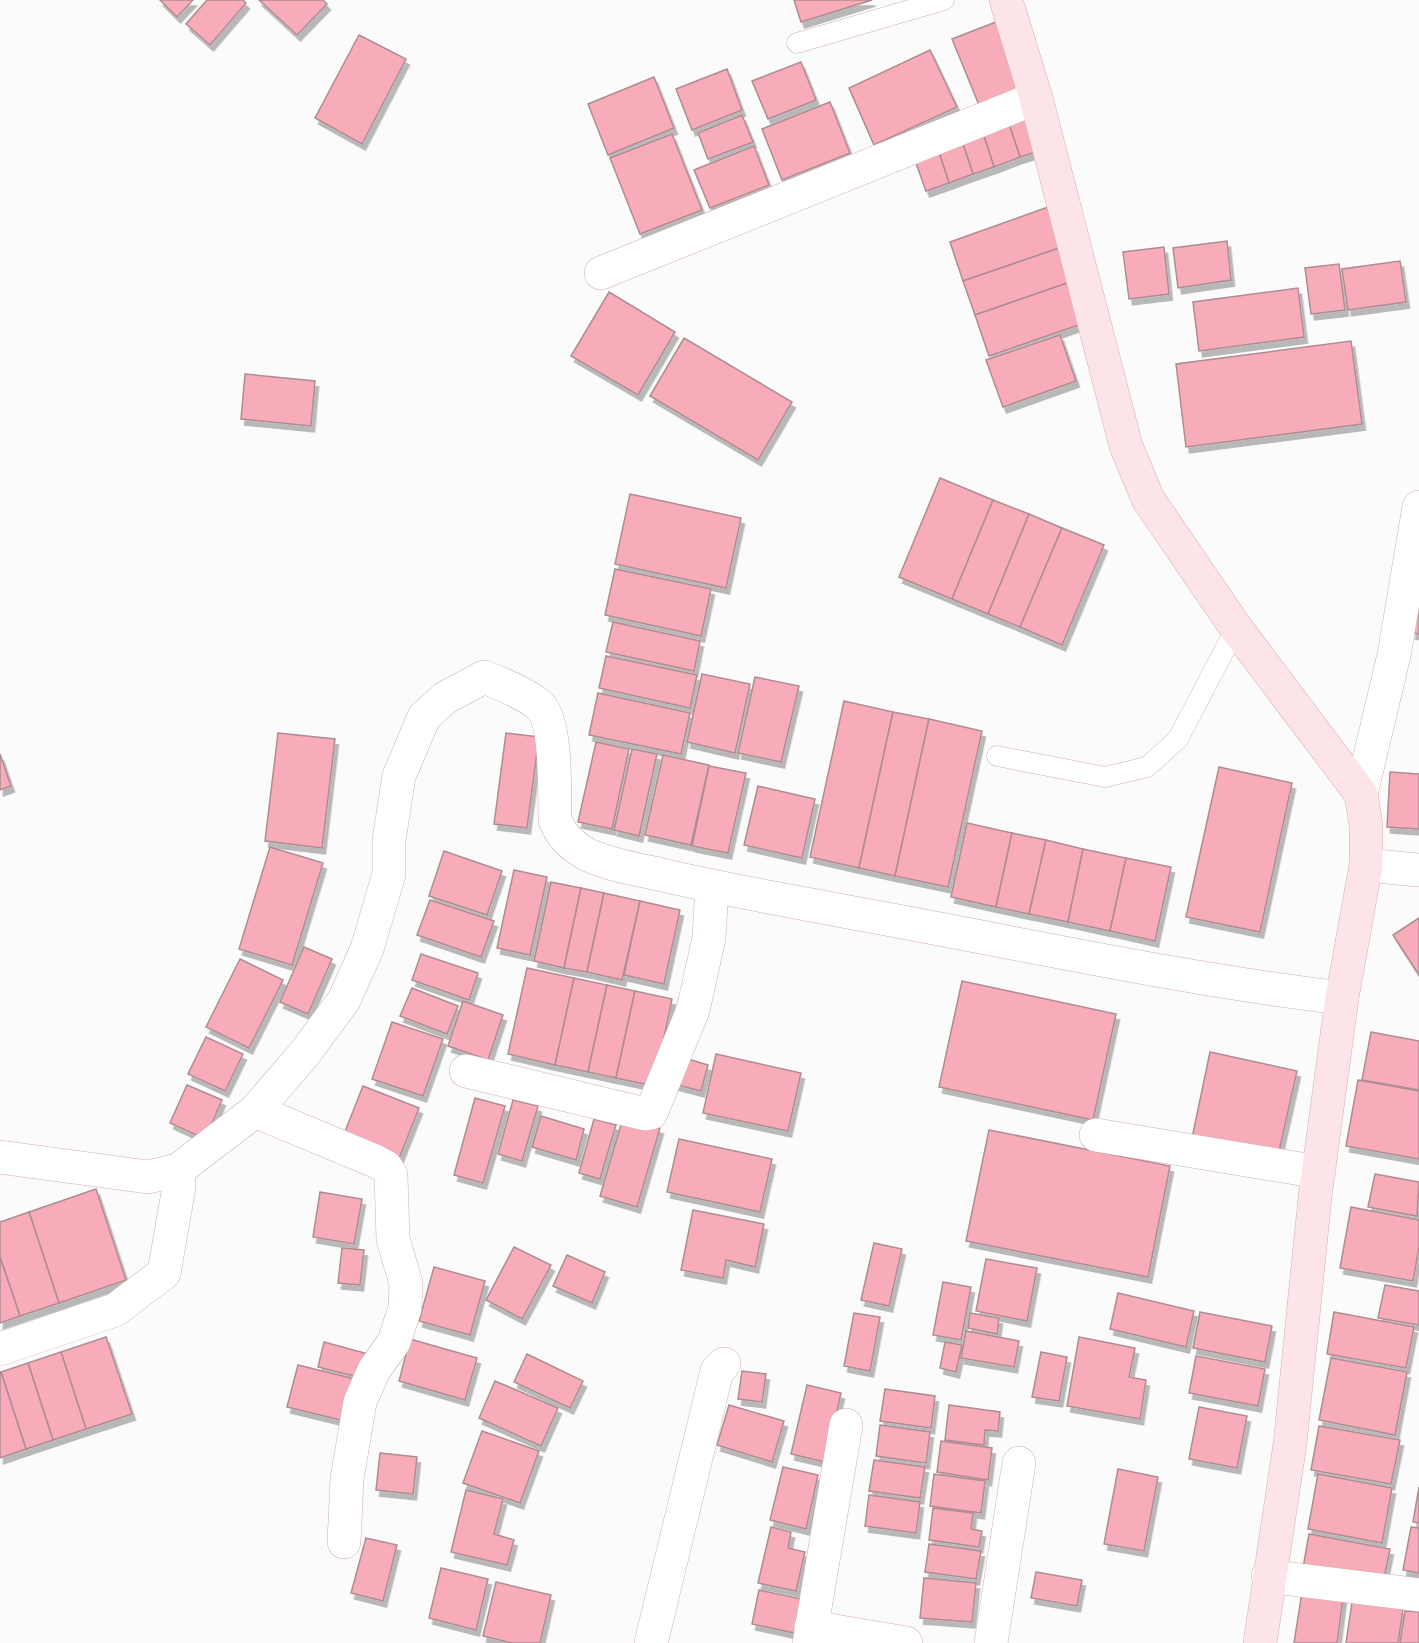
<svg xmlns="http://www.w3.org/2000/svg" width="1419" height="1643" font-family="'DejaVu Sans',sans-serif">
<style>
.building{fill:#f8acb9;stroke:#ae8c92;stroke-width:1.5;filter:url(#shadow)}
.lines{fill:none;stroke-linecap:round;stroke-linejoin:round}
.lane-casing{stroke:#d1aeb3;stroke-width:21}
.street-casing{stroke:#d1aeb3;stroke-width:34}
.secondary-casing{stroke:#d1aeb3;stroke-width:34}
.lane{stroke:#fff;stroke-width:20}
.street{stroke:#fff;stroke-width:33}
.secondary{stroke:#fce4e8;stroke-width:33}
</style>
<defs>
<filter id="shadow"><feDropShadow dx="3.5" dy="6" stdDeviation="0" flood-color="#0004"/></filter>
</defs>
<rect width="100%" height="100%" fill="#fbfbfb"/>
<g class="building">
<polygon points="160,0 193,0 177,17"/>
<polygon points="207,0 243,0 246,3 210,45 186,24"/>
<polygon points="259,0 323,0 327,4 297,35"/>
<polygon points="794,0 872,0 801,22"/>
<polygon points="1001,20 1028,86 979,105 952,39"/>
<polygon points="359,35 406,59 362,144 315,118"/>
<polygon points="930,50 957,107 874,145 849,88"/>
<polygon points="801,62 816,100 768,119 752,81"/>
<polygon points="727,69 742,110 692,130 676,89"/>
<polygon points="654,77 674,128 608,155 588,104"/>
<polygon points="830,102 850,153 782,180 762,129"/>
<polygon points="1034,112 1046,149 1020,157 1008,121"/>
<polygon points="742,115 753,142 708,159 698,133"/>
<polygon points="1008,121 1020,157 994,167 982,130"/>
<polygon points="982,130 994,167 973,174 961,138"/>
<polygon points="672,134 702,210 640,234 610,158"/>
<polygon points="961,138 973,174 949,183 937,146"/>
<polygon points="754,146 769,185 710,208 694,170"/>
<polygon points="937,146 949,183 926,191 913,155"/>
<polygon points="1051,206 1065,246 963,281 950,242"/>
<polygon points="1227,241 1231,280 1178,288 1173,248"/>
<polygon points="1065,246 1076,280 975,315 963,281"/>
<polygon points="1164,247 1169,294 1129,299 1123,252"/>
<polygon points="1400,261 1406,302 1348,310 1342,269"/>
<polygon points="1339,264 1345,310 1311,314 1305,268"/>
<polygon points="1076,280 1090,321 989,356 975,315"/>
<polygon points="1298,288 1304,337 1199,351 1193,302"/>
<polygon points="609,292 675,332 638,395 571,356"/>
<polygon points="1060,335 1076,381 1003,407 986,360"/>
<polygon points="684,338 792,402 758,460 650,396"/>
<polygon points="1351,341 1362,424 1186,447 1176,364"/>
<polygon points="245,374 315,381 311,426 241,419"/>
<polygon points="940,478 993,500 952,599 899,577"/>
<polygon points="630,494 741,518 726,588 615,564"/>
<polygon points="993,500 1029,514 988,614 952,599"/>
<polygon points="1029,514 1062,528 1020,627 988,614"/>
<polygon points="1062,528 1104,545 1062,645 1020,627"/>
<polygon points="615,569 711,589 701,636 605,615"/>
<polygon points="1419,596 1419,634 1412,633"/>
<polygon points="613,622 700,641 694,671 606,652"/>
<polygon points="606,656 697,675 690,708 599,688"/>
<polygon points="702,674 750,684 735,753 687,742"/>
<polygon points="755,677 799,686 781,762 738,753"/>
<polygon points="598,693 690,713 681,754 589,735"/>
<polygon points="844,701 893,712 859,868 810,857"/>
<polygon points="893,712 929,719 895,876 859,868"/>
<polygon points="929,719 982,731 948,887 895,876"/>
<polygon points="278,733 335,739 322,848 265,841"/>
<polygon points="506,733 539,737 527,828 494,824"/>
<polygon points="596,742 629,749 612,829 578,822"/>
<polygon points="632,749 657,754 639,836 614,830"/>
<polygon points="0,754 11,786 0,790"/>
<polygon points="663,755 709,765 691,845 645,835"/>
<polygon points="709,766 746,773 728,853 692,846"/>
<polygon points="1219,767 1292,783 1260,932 1186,917"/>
<polygon points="1390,772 1419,774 1419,829 1387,827"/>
<polygon points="758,786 815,799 802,858 744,845"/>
<polygon points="967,823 1012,833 996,907 951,897"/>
<polygon points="1012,833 1046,840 1029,914 996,907"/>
<polygon points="1046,840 1083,849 1068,922 1029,914"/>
<polygon points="270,847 323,863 292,965 239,949"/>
<polygon points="1083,849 1126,858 1110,931 1068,922"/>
<polygon points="444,851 502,871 487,915 429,896"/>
<polygon points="1126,858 1171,867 1155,941 1110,931"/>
<polygon points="514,870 547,877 530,955 497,948"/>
<polygon points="551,882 581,888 564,968 534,961"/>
<polygon points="581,888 604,893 587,972 564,968"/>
<polygon points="604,893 640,901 622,980 587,972"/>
<polygon points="430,900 494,921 481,957 417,935"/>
<polygon points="640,901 680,910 664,984 624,975"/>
<polygon points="1419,918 1419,975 1393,935"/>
<polygon points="304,947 332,959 308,1014 280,1002"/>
<polygon points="421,954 478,973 469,1000 412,980"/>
<polygon points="240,959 283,980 249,1048 206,1027"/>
<polygon points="527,968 574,978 555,1065 508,1054"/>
<polygon points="574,978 607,985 588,1072 555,1065"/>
<polygon points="962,981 1116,1014 1093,1120 939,1087"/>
<polygon points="607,985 635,991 616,1078 588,1072"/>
<polygon points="412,988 458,1006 447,1034 400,1016"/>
<polygon points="635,991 672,999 654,1086 616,1078"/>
<polygon points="463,1001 503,1015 488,1060 448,1046"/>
<polygon points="392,1022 443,1039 423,1096 372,1079"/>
<polygon points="1371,1032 1419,1041 1419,1090 1362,1080"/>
<polygon points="206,1037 243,1054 225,1091 188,1074"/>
<polygon points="1210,1052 1297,1071 1278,1156 1192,1138"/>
<polygon points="716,1054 801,1073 788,1131 703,1113"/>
<polygon points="678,1056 708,1065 701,1091 670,1083"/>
<polygon points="1358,1080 1419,1091 1419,1159 1346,1146"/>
<polygon points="187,1085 222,1100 205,1139 170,1123"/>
<polygon points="363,1086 419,1108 398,1161 342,1139"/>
<polygon points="475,1098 505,1106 483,1183 454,1175"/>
<polygon points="513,1100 538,1106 522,1161 498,1154"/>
<polygon points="541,1116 584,1129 576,1160 532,1147"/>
<polygon points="623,1118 660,1128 637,1207 600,1196"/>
<polygon points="594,1119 616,1125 600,1179 579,1173"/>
<polygon points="989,1130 1170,1166 1148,1277 966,1241"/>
<polygon points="679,1139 772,1159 760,1212 667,1192"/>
<polygon points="1375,1174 1419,1182 1417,1216 1368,1207"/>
<polygon points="96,1189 126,1280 59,1303 29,1212"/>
<polygon points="320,1192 362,1199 354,1244 313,1237"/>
<polygon points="1351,1207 1419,1220 1419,1247 1413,1281 1340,1268"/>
<polygon points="693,1210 764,1224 755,1267 726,1260 723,1278 681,1270"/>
<polygon points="29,1212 59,1303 20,1316 0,1257 0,1222"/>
<polygon points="874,1243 902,1249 889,1306 861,1300"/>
<polygon points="514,1247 551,1265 522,1319 486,1300"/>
<polygon points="342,1248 364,1250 360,1285 338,1283"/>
<polygon points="567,1255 605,1272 592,1303 553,1286"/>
<polygon points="0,1257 20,1316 0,1323"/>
<polygon points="986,1259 1037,1268 1027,1321 976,1311"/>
<polygon points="434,1267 485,1281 470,1335 419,1321"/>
<polygon points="943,1282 971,1287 961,1340 933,1335"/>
<polygon points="1385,1285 1419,1291 1419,1325 1378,1318"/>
<polygon points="1118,1293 1194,1311 1186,1347 1110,1329"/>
<polygon points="1200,1312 1272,1326 1265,1362 1193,1348"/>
<polygon points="1334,1312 1414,1327 1406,1368 1327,1354"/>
<polygon points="854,1313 880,1317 870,1371 844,1366"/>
<polygon points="970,1313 999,1318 997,1334 968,1328"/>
<polygon points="966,1331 1019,1341 1014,1367 961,1358"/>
<polygon points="106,1337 132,1414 86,1429 61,1352"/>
<polygon points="1079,1337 1135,1348 1129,1377 1146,1380 1140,1419 1067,1406"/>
<polygon points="410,1339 477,1358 465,1400 399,1381"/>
<polygon points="324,1342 372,1355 366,1379 318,1367"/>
<polygon points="945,1342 962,1345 956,1372 940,1368"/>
<polygon points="61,1352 86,1429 53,1440 28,1363"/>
<polygon points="1041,1352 1067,1357 1059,1401 1032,1397"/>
<polygon points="527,1354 583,1381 570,1408 514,1382"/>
<polygon points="1196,1356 1265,1369 1258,1406 1189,1393"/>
<polygon points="1331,1358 1407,1372 1395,1435 1319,1420"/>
<polygon points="28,1363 53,1440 26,1449 1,1372"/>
<polygon points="298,1365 359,1380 349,1422 287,1407"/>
<polygon points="742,1371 766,1374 762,1402 738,1399"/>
<polygon points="1,1372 26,1449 0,1458 0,1372"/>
<polygon points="495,1381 558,1408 541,1446 479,1418"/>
<polygon points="807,1385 841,1393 825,1462 791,1454"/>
<polygon points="885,1389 935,1396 931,1428 880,1421"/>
<polygon points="729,1405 784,1421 772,1462 717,1445"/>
<polygon points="949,1405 1000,1412 998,1431 985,1430 984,1445 945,1440"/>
<polygon points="1199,1407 1247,1416 1237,1468 1189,1459"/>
<polygon points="880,1425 930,1432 926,1463 876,1456"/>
<polygon points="1319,1426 1400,1440 1391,1484 1311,1470"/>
<polygon points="482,1431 539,1451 520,1503 463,1483"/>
<polygon points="941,1441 992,1448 988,1480 937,1472"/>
<polygon points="380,1453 417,1457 413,1494 376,1490"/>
<polygon points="874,1460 925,1467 920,1498 869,1491"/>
<polygon points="783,1467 818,1475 806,1529 770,1520"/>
<polygon points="1118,1469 1158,1477 1144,1551 1104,1544"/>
<polygon points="934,1474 985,1481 981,1513 930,1506"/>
<polygon points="1318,1474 1392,1488 1382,1543 1308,1529"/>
<polygon points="1419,1487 1419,1523 1413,1522"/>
<polygon points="466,1490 503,1499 494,1534 514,1540 507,1565 451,1552"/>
<polygon points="869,1495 920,1502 916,1533 865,1526"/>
<polygon points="933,1508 973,1513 971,1529 982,1531 979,1547 929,1540"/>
<polygon points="771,1527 791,1532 788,1548 805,1552 796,1591 758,1583"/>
<polygon points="1411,1527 1419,1528 1419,1573 1403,1570"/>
<polygon points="1309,1534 1390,1549 1383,1583 1303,1568"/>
<polygon points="366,1538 397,1545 383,1601 351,1593"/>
<polygon points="929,1544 981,1551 976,1579 925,1572"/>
<polygon points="441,1568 488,1579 476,1630 429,1618"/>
<polygon points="1036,1572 1082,1580 1077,1606 1031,1598"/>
<polygon points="924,1578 976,1583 972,1622 920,1618"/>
<polygon points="496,1582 551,1595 540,1643 512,1643 483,1636"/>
<polygon points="759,1590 801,1599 794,1633 752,1624"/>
<polygon points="1302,1592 1343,1597 1337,1643 1294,1643"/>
<polygon points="1352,1602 1403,1609 1398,1643 1346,1643"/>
<polygon points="1405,1611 1419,1612 1419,1643 1400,1643"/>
</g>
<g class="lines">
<g class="lane-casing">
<g id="lane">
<polyline points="797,43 944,0"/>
<polyline points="997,756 1105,777 1147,767 1178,739 1236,628"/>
</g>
</g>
<g class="street-casing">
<g id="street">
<polyline points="601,273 1036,98"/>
<polyline points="1361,794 1394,655 1419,507"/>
<polyline points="1366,865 1419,870"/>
<polyline points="466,1071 645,1114 651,1113 693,1010 709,938 712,887"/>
<polyline points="255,1111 375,1161 386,1167 391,1175 393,1239 406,1283 405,1308 394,1342 374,1370 360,1402 347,1479 344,1542"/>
<polyline points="1096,1135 1319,1172"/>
<path d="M0,1157L148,1177L178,1170L255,1111L305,1053L344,1000L367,949L389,874V840L399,776L424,717L445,698L484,677C502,684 522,692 538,704C558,719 554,795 555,820C562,837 572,846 588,855C610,865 635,869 658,874C725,890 792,901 859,914C1020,943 1179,979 1342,998"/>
<polyline points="0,1349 115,1310 164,1273 179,1187 178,1170"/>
<polyline points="1268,1576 1419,1595"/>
<polyline points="811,1627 906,1643"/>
<polyline points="651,1643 717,1371 724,1364"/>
<polyline points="809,1643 846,1425"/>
<polyline points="991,1643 1019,1463"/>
</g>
</g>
<g class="secondary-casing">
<polyline id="secondary" points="1006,0 1036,98 1126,446 1148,499 1236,628 1361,794 1366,825 1366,865 1342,998 1315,1197 1290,1444 1260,1643"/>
</g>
<use href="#lane" class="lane"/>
<use href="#street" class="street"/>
<use href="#secondary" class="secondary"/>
</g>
</svg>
